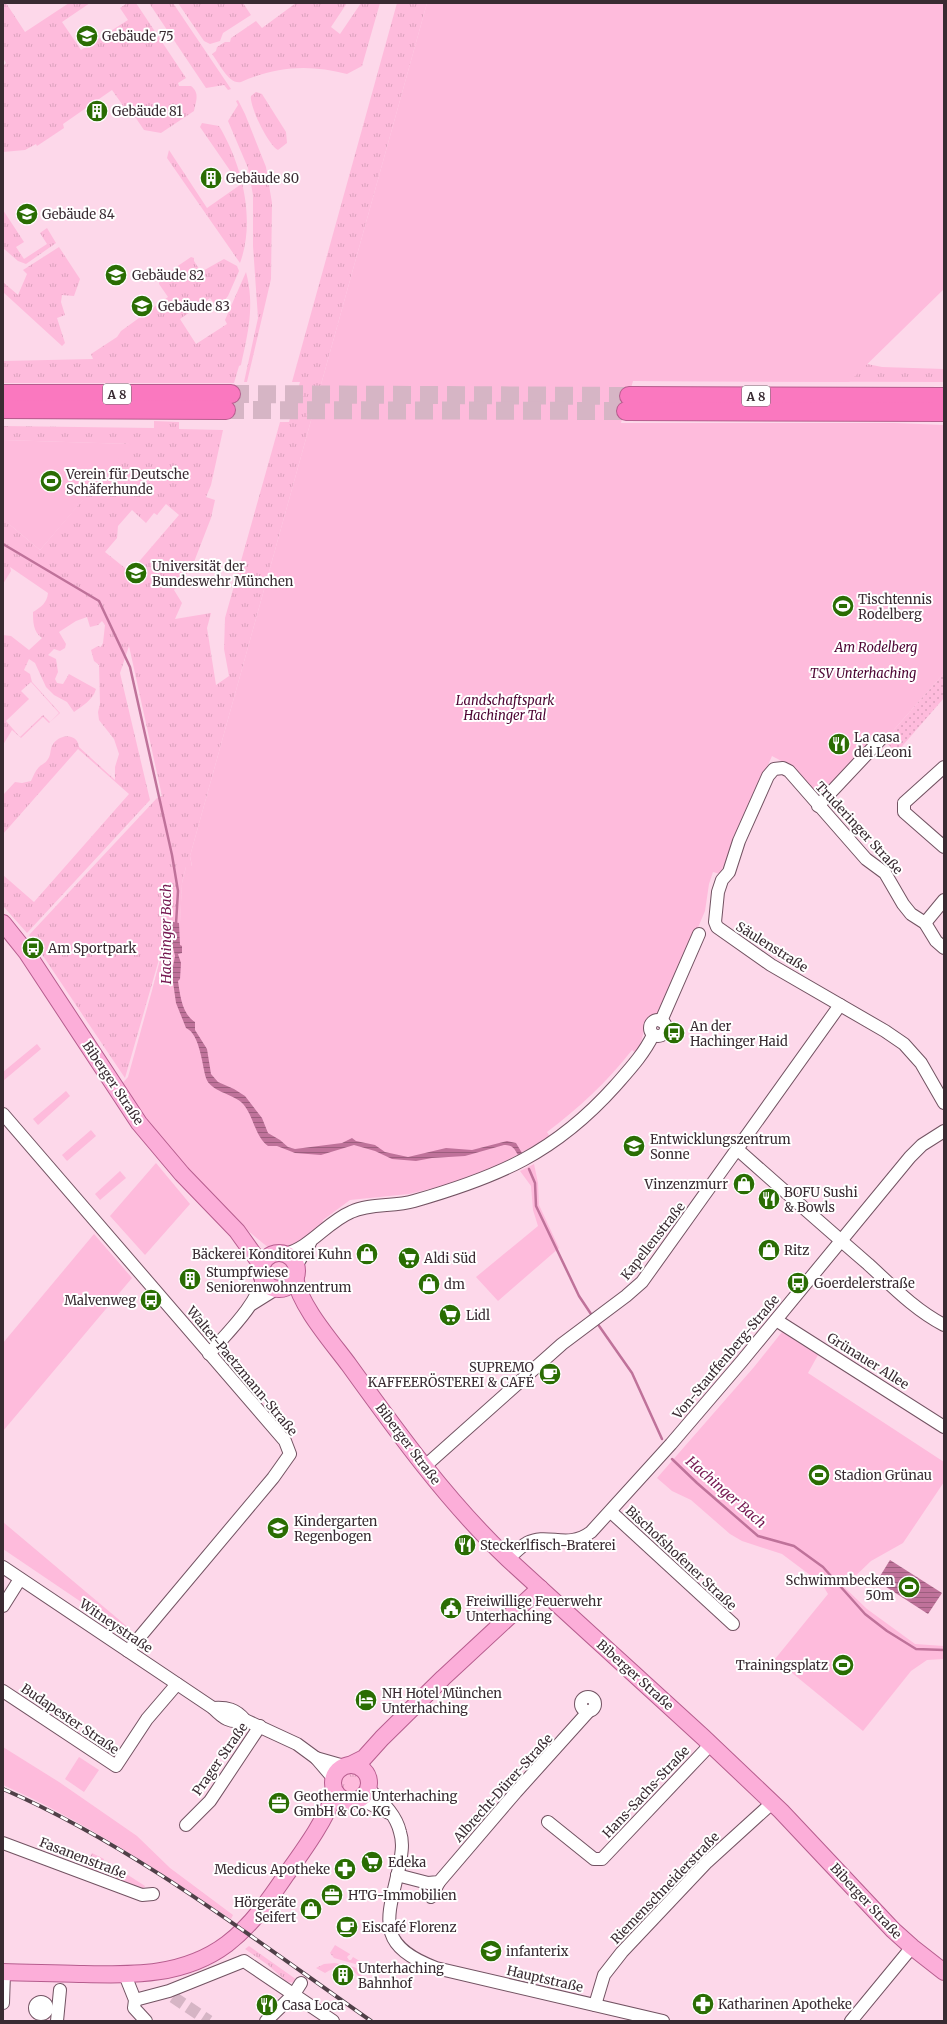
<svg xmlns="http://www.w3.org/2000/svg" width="947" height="2024" font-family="Merriweather,serif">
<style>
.grass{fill:url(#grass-tufts);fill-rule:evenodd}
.park{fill:#febbdc}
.garden{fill:url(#garden-dots)}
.water{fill:url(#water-rules)}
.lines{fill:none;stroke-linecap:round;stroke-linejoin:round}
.stream{stroke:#bf729a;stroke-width:2.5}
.minor-tunnel{stroke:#d6b5c5;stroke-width:12;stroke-dasharray:12 6;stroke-linecap:butt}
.highway-tunnel{stroke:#d6b5c5;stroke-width:18;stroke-dasharray:18 9;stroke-linecap:butt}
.minor-casing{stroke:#725362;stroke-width:14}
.major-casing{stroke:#b65d8e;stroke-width:18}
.highway-casing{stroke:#b65d8e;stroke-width:20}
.minor{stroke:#fff;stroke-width:12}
.major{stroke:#fcaed9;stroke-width:16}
.highway{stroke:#fa78bf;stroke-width:18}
.rail-casing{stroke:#504048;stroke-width:4}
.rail{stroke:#fff;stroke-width:2.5;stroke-dasharray:8;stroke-linecap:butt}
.labels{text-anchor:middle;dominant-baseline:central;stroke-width:4;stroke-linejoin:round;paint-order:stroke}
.shield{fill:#fff;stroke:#746b70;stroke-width:1}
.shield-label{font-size:12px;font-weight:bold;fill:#392b32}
.poi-label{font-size:13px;fill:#392b32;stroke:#fff;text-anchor:start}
.park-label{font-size:13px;font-style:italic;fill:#4d0533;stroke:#fff}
.street-label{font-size:13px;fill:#392b32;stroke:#fff}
.water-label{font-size:14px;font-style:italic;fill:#751851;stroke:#fff}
</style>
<defs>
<pattern id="grass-tufts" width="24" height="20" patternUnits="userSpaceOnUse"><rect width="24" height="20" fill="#febbdc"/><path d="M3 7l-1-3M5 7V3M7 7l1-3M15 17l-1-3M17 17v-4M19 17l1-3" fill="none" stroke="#daa1bd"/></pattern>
<pattern id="garden-dots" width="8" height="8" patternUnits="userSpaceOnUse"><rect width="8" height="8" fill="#febbdc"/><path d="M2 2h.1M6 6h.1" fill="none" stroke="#daa1bd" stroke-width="1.8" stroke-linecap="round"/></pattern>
<pattern id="water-rules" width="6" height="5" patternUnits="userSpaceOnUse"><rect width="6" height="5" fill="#bf729a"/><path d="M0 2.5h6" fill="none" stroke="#9c5e7e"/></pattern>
</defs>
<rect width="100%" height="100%" fill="#fdd8ea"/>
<g class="grass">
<path d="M3,3H6L25,32L69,3H90L62,22L81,50L128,20L120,8L127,3H136L186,78L178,83L179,86H191C200,93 196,101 194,111L161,133L144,130L127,105L124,107L112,90L63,124L64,128L37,146L36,144L25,150L3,152V66L6,63L3,58Z"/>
<polygon points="149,3 173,3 231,89 228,90 224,85 206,88"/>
<polygon points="178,3 243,3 251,15 223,33 220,41 210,44 204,41"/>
<path d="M296,3H347L331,27L340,34L361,3H380L362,66L347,74C310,64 276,66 241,82C229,85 219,63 212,54L216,51L217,47L225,42H230L231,38L256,21L262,28Z"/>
<path d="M397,3H427L190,856L192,867H186L182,883L180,923H172L152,991L170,921L125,1078L29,935L157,798L162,796L129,646L134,640L129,646L120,673L150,800L27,933L3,906V875L34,902L129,794L78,749L3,834V795L15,782L22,783L31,781C33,777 35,771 39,767C42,764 46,763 48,759C51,755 50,750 52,746C58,734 77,732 79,747L115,780V767L119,754L114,739L99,720L98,712L100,704L99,665L94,661L91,650L98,646L101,647L103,643L105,625L102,621L98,625L90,627L87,617L76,621L59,632L66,644L65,648L60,651L54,649L48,655L56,659L58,672L55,679L57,683L63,684L69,674L96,689C93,700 82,706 74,712L67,702L54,695L46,687L35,663L29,659L24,670L30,674L32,682L60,713L49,723L43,717L21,738L12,730L3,745V635L11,636L29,650L42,638C33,632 33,621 33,612C41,607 47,603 48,593L10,567L11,571L3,584V519L40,550L130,444L3,440V426L154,428V421L179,422V429L223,430L211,485L206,497L215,500L211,518L192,567L174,590L182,603L175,619L211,613L207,628L216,685L229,676L224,649L225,618L280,422H289L300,382H292ZM166,504L179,515L130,572L105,552L117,538L118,526L132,510L146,523L154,513L157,515ZM31,682L59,713L50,722L43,715L20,737L6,721L29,699L21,691Z"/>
<path d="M256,92L262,94L286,132L287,143L278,150C269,146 249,106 251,96Z"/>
<polygon points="238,100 245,114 266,167 272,203 271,279 247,382 244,382 258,318 253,246 253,195 248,168 228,121 238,105 236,101"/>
<path d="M202,123L219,126C242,164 256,220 240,263L167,158L169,150L207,208L240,185L200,127Z"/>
<polygon points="3,210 24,242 16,247 24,259 47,244 40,233 47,228 56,243 26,264 18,261 3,248"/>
<polygon points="59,247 80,279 74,296 62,295 61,302 65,315 57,318 65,343 62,346 3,292 3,282 18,295 27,274 23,270"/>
<path d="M191,257L194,258V261L201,272L224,259L237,266L239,271L228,296L218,308L210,298L180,319L196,344L227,324L225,320L246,272C255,306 248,333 241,365L239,366L234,383H3V361L93,359L91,354L117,337L121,331L168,297L159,284L160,278Z"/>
<polygon points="867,364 882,367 944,369 944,382 633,381"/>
<circle cx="279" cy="1270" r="13"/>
<circle cx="351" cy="1783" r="12"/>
<polygon points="92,1853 104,1859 99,1872 86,1867"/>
<polygon points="108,1862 145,1886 143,1890 104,1874"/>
<polygon points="335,1945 350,1954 347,1957 349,1960 351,1960 353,1957 363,1963 362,1966 334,1958 330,1953"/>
<polygon points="249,1946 297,1980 296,1983 287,1982 268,1965 245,1949"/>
<path d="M335,1963L354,1967L364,1972L360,1978C351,1966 337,1965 325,1973L316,1968L324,1964Z"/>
</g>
<g class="park">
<path d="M427,3H944V289L849,382L633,381L621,423H895L944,425V673L884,741L818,799L789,765L772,756L720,874L713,872L709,884L705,911L665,1005L658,1016L648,1019L646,1023L639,1050L636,1053L632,1050C607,1082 579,1108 547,1132L550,1137L491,1169C481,1173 472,1172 463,1181L409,1194L350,1200L323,1220L322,1225L292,1247L269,1248C211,1203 164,1144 120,1086L128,1077L171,922H180L182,883L186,867L192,866L190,856Z"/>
<polygon points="3,440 131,444 40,550 3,519"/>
<polygon points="37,1044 41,1049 3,1081 3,1072"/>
<polygon points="66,1091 70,1096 38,1125 33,1119"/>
<polygon points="91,1130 96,1136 67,1161 62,1155"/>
<polygon points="156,1163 190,1204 145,1255 110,1216"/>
<polygon points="534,1164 538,1183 539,1205 559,1248 498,1301 476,1277 538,1226 533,1210 531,1186 520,1171"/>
<polygon points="120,1171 126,1178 100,1200 95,1194"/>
<polygon points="94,1234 132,1278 3,1431 3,1343"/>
<polygon points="782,1332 818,1355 808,1373 944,1462 944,1482 903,1543 871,1561 844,1587 867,1609 915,1644 944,1646 944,1659 927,1660 911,1671 863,1731 775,1659 828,1594 822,1584 782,1554 742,1541 730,1534 691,1500 672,1491 657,1478 754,1367"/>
<polygon points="3,1522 130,1629 127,1633 3,1549"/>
<path d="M3,1747L59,1782L137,1836L170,1868L233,1915L231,1919C157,1870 84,1821 3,1785Z"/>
<polygon points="79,1757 99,1770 84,1792 65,1779"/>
</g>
<polygon class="garden" points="944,673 944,698 897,752 884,741"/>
<g class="water">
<path d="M172,922L179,923L180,945L182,946V953L178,954L181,963L180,979L178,981C180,995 182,1014 195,1022V1030L207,1049L211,1074L218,1082L234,1089L245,1096L262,1118L268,1133L280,1140L288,1147L295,1149L342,1143L352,1138L356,1141L375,1145L385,1152L408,1157L446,1148L472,1150L507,1141L516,1143L522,1153L518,1155C514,1148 512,1145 504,1145L465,1156L432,1158L416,1161L392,1159L375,1151L354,1145L321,1155L295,1153L277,1146H268C254,1136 253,1112 241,1102C232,1094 210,1091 206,1078C202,1065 200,1034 186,1028L176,1003L173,982L172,972L175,956L172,943Z"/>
<polygon points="890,1560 942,1593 928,1614 877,1581"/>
</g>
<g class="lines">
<g class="stream">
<polyline points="3,544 99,601 130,667 172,855 178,891 176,924"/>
<polyline points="529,1169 535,1183 536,1206 579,1296 593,1317"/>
<polyline points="597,1323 632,1373 662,1439"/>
<polyline points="672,1459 697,1483 758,1536 794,1546 823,1567 865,1614 887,1631 916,1649 944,1650"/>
</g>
<polyline class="minor-tunnel" points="173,1997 209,2021"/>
<g class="highway-tunnel">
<polyline points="231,394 629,396"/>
<polyline points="226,410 626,411"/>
</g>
<g class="minor-casing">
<g id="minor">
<polyline points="944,767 904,803 904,812 944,847"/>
<polyline points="818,806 880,740"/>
<polyline points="925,923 944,900"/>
<polyline points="944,948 936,941 925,923 911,914 903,904 885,873 866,859 789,771 783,768 774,769 768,776 739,841 729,872 722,880 718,892 715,922 717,927 771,965 885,1031 904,1044 921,1063 944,1103"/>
<circle cx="658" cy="1028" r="8"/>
<polyline points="661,1021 699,934"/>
<polyline points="3,1114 285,1441 290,1454 273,1478 128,1651"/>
<path d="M737,1149C781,1188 824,1226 868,1264C892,1286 915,1310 944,1325"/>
<path d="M285,1254C310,1248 327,1222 351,1212C370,1203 394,1207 414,1201C498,1177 555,1153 615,1086C629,1070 644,1054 653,1035"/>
<polyline points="296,1266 310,1243"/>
<polyline points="252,1304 276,1289"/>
<polyline points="776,1320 944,1427"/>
<path d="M209,1354C225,1335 259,1303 262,1278"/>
<polyline points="424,1467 562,1344 626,1296 642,1282 840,1005"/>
<polyline points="611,1512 733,1624"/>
<path d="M508,1559C514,1554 520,1547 527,1543C548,1532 567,1550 591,1532L671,1444L742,1361L910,1157L922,1145L944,1131"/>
<path d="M3,1567L213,1708C223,1718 230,1724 245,1720"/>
<polyline points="3,1606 20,1579"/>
<polyline points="3,1691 116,1766 147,1719 177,1684"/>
<circle cx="588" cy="1704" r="7"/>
<path d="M213,1708C227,1707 236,1709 245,1720L297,1744L316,1758L334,1779"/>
<polyline points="316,1758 344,1766"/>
<path d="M368,1788C381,1801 396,1814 400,1832C404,1844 401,1856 399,1868C387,1920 375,1945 436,1968L663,2021"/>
<polyline points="360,1799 389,1813"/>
<polyline points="548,1822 594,1859 602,1859 711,1744"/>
<polyline points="186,1825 210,1801 260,1726"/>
<polyline points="3,1843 142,1895 153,1894"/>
<polyline points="397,1875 428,1883 439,1882 516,1792 588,1712"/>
<polyline points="431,1897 439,1882"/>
<polyline points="125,1975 135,2000 134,2008 146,2021"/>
<polyline points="135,2000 169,1991 244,1961 333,2021"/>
<circle cx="41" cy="2008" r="6"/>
<polyline points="3,2003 4,1972"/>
<polyline points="595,2005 604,1975 622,1952 707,1862 772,1803"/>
<polyline points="57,2021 60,1990"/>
<polyline points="266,2021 294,1994 301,1983"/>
<polyline points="851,2021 912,1947"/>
</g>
</g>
<g class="major-casing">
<g id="major">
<polyline points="3,923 27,953 139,1123 182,1174 237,1231 262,1266"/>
<circle cx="279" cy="1271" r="18"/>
<path d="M295,1278C300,1306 332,1342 349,1365C398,1433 447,1501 508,1559L703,1737L781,1811L893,1930L912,1947L944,1972"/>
<polyline points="350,1765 364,1758 382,1738 443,1678 540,1588"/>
<circle cx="351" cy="1783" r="18"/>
<path d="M3,1972C28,1973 54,1973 79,1974C131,1975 183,1977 227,1944C252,1925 269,1900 286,1875C303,1851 326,1820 335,1792"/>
</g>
</g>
<g class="highway-casing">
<g id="highway">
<polyline points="3,394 231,394"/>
<polyline points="629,396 944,397"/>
<polyline points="3,409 226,410"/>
<polyline points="626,411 944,412"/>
</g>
</g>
<use href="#minor" class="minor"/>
<use href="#major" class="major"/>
<use href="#highway" class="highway"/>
<g class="rail-casing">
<path id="rail" d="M3,1789C134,1846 254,1939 371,2021"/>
</g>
<use href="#rail" class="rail"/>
</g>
<defs>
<g id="university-disc" transform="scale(1.15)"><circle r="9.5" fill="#2a6d03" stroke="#fff"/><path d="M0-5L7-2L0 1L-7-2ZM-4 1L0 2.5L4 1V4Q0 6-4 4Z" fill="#fff"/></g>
<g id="building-disc" transform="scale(1.15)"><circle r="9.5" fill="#2a6d03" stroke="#fff"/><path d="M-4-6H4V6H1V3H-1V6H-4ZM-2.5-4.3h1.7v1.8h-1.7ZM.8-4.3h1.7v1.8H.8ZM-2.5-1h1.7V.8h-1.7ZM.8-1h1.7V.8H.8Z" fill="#fff"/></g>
<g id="stadium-disc" transform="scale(1.15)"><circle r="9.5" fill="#2a6d03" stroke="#fff"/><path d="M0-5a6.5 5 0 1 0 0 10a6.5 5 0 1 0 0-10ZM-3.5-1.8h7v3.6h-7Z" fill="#fff"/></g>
<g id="restaurant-disc" transform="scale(1.15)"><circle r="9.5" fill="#2a6d03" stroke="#fff"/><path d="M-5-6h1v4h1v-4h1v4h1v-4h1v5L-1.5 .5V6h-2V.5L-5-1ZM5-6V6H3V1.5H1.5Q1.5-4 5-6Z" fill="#fff"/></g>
<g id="bus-disc" transform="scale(1.15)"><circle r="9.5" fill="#2a6d03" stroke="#fff"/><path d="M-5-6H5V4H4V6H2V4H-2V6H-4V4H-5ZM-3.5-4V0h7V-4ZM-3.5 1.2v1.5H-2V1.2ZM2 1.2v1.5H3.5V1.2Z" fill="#fff"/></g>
<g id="school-disc" transform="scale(1.15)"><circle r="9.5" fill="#2a6d03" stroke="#fff"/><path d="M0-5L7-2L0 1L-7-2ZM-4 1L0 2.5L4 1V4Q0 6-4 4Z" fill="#fff"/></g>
<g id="shop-disc" transform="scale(1.15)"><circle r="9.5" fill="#2a6d03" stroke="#fff"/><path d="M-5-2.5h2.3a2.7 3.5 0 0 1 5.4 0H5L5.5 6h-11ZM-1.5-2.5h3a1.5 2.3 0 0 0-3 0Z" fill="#fff"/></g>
<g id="supermarket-disc" transform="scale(1.15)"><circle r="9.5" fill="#2a6d03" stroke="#fff"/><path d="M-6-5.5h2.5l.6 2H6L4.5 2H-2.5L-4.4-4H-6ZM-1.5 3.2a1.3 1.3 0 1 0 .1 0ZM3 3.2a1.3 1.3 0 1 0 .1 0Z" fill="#fff"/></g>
<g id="cafe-disc" transform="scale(1.15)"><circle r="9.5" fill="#2a6d03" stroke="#fff"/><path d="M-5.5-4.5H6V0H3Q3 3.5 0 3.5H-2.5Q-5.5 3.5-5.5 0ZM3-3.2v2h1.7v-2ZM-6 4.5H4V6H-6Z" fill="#fff"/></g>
<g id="civic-disc" transform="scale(1.15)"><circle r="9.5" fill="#2a6d03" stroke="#fff"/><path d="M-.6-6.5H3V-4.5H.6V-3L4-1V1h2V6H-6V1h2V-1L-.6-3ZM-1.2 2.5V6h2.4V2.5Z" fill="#fff"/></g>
<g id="hotel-disc" transform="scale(1.15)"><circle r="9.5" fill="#2a6d03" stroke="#fff"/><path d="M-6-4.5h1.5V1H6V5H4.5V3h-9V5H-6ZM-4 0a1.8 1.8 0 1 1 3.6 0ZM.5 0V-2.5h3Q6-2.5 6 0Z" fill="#fff"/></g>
<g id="office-disc" transform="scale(1.15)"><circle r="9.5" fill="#2a6d03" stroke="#fff"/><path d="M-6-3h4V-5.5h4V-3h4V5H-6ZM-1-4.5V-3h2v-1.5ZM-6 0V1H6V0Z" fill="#fff"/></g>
<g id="pharmacy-disc" transform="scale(1.15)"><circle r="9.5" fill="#2a6d03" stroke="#fff"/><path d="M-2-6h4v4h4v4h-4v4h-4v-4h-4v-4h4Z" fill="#fff"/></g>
</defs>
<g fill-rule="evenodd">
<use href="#university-disc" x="87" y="36"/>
<use href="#building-disc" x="97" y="111"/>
<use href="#building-disc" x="211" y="178"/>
<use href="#university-disc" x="27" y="214"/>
<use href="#university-disc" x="116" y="275"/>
<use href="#university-disc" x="142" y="306"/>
<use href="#stadium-disc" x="51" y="481"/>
<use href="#university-disc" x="136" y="573"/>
<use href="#stadium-disc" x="843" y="606"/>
<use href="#restaurant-disc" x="839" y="744"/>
<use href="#bus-disc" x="33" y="948"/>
<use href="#bus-disc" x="674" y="1033"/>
<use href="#school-disc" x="634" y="1146"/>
<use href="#shop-disc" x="744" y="1184"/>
<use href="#restaurant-disc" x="769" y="1199"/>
<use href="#shop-disc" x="769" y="1250"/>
<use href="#shop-disc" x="367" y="1254"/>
<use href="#supermarket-disc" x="409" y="1258"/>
<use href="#building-disc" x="190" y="1279"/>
<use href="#bus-disc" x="798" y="1283"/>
<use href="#shop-disc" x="429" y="1284"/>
<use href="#bus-disc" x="151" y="1300"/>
<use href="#supermarket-disc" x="450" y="1315"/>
<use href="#cafe-disc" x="550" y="1374"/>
<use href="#stadium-disc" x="819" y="1475"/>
<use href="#school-disc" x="278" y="1528"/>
<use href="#restaurant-disc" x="465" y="1545"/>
<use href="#stadium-disc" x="909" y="1587"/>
<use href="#civic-disc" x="451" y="1608"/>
<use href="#stadium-disc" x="843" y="1665"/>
<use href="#hotel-disc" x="366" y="1700"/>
<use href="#office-disc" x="279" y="1803"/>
<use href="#supermarket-disc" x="372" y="1862"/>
<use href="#pharmacy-disc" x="345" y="1869"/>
<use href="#office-disc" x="332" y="1895"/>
<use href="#shop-disc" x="311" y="1909"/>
<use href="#cafe-disc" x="347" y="1927"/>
<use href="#school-disc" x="491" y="1951"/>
<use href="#building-disc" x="343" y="1975"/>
<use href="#pharmacy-disc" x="703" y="2004"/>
<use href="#restaurant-disc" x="267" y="2005"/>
</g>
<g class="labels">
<g class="shield">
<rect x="103" y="384" width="28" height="20" rx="3"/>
<rect x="742" y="386" width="28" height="20" rx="3"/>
</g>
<g class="shield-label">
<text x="117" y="394">A 8</text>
<text x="756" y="396">A 8</text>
</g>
<g class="poi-label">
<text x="102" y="36">Gebäude 75</text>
<text x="112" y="111">Gebäude 81</text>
<text x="226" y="178">Gebäude 80</text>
<text x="42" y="214">Gebäude 84</text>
<text x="132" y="275">Gebäude 82</text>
<text x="158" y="306">Gebäude 83</text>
<text x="66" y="474">Verein für Deutsche<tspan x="66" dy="15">Schäferhunde</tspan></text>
<text x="152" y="566">Universität der<tspan x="152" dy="15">Bundeswehr München</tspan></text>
<text x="858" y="599">Tischtennis<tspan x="858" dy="15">Rodelberg</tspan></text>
<text x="854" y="737">La casa<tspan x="854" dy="15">dei Leoni</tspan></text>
<text x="48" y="948">Am Sportpark</text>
<text x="690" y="1026">An der<tspan x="690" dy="15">Hachinger Haid</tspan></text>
<text x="650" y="1139">Entwicklungszentrum<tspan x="650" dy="15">Sonne</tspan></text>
<text x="728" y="1184" text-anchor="end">Vinzenzmurr</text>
<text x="784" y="1192">BOFU Sushi<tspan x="784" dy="15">&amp; Bowls</tspan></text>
<text x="784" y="1250">Ritz</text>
<text x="352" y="1254" text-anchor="end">Bäckerei Konditorei Kuhn</text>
<text x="424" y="1258">Aldi Süd</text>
<text x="206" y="1272">Stumpfwiese<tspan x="206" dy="15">Seniorenwohnzentrum</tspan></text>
<text x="814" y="1283">Goerdelerstraße</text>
<text x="444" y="1284">dm</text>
<text x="136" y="1300" text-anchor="end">Malvenweg</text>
<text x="466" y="1315">Lidl</text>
<text x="534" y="1367" text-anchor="end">SUPREMO<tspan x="534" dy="15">KAFFEERÖSTEREI &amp; CAFÉ</tspan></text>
<text x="834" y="1475">Stadion Grünau</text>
<text x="294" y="1521">Kindergarten<tspan x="294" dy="15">Regenbogen</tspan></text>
<text x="480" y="1545">Steckerlfisch-Braterei</text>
<text x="894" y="1580" text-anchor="end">Schwimmbecken<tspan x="894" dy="15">50m</tspan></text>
<text x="466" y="1601">Freiwillige Feuerwehr<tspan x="466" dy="15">Unterhaching</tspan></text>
<text x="828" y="1665" text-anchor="end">Trainingsplatz</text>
<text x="382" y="1693">NH Hotel München<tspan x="382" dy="15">Unterhaching</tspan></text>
<text x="294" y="1796">Geothermie Unterhaching<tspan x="294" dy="15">GmbH &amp; Co. KG</tspan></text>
<text x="388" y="1862">Edeka</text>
<text x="330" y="1869" text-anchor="end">Medicus Apotheke</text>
<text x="348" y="1895">HTG-Immobilien</text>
<text x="296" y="1902" text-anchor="end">Hörgeräte<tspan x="296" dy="15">Seifert</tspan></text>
<text x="362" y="1927">Eiscafé Florenz</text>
<text x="506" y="1951">infanterix</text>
<text x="358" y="1968">Unterhaching<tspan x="358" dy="15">Bahnhof</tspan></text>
<text x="718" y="2004">Katharinen Apotheke</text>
<text x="282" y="2005">Casa Loca</text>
</g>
<g class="park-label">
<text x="876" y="647">Am Rodelberg</text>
<text x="863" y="673">TSV Unterhaching</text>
<text x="505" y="700">Landschaftspark<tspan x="505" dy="15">Hachinger Tal</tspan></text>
</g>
<g class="street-label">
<text transform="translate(859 828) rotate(47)">Truderinger Straße</text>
<text transform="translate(772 947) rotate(32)">Säulenstraße</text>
<text transform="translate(113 1083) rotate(56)">Biberger Straße</text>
<text transform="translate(653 1241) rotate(-52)">Kapellenstraße</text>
<text transform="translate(726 1357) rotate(-50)">Von-Stauffenberg-Straße</text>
<text transform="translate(868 1361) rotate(32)">Grünauer Allee</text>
<text transform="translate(242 1371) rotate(50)">Walter-Paetzmann-Straße</text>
<text transform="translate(408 1444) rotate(53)">Biberger Straße</text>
<text transform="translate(681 1558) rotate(43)">Bischofshofener Straße</text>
<text transform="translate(116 1626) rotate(34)">Witneystraße</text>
<text transform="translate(635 1675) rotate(42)">Biberger Straße</text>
<text transform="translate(70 1719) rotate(34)">Budapester Straße</text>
<text transform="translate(220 1759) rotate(-55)">Prager Straße</text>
<text transform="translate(503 1788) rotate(-48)">Albrecht-Dürer-Straße</text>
<text transform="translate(646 1792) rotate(-47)">Hans-Sachs-Straße</text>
<text transform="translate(83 1858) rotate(21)">Fasanenstraße</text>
<text transform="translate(665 1888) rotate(-46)">Riemenschneiderstraße</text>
<text transform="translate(866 1901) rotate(47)">Biberger Straße</text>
<text transform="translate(545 1979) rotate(13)">Hauptstraße</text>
</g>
<g class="water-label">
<text transform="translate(166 934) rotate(-90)">Hachinger Bach</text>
<text transform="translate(726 1492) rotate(41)">Hachinger Bach</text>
</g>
</g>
<rect width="947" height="2024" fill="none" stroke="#392b32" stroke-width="8"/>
</svg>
